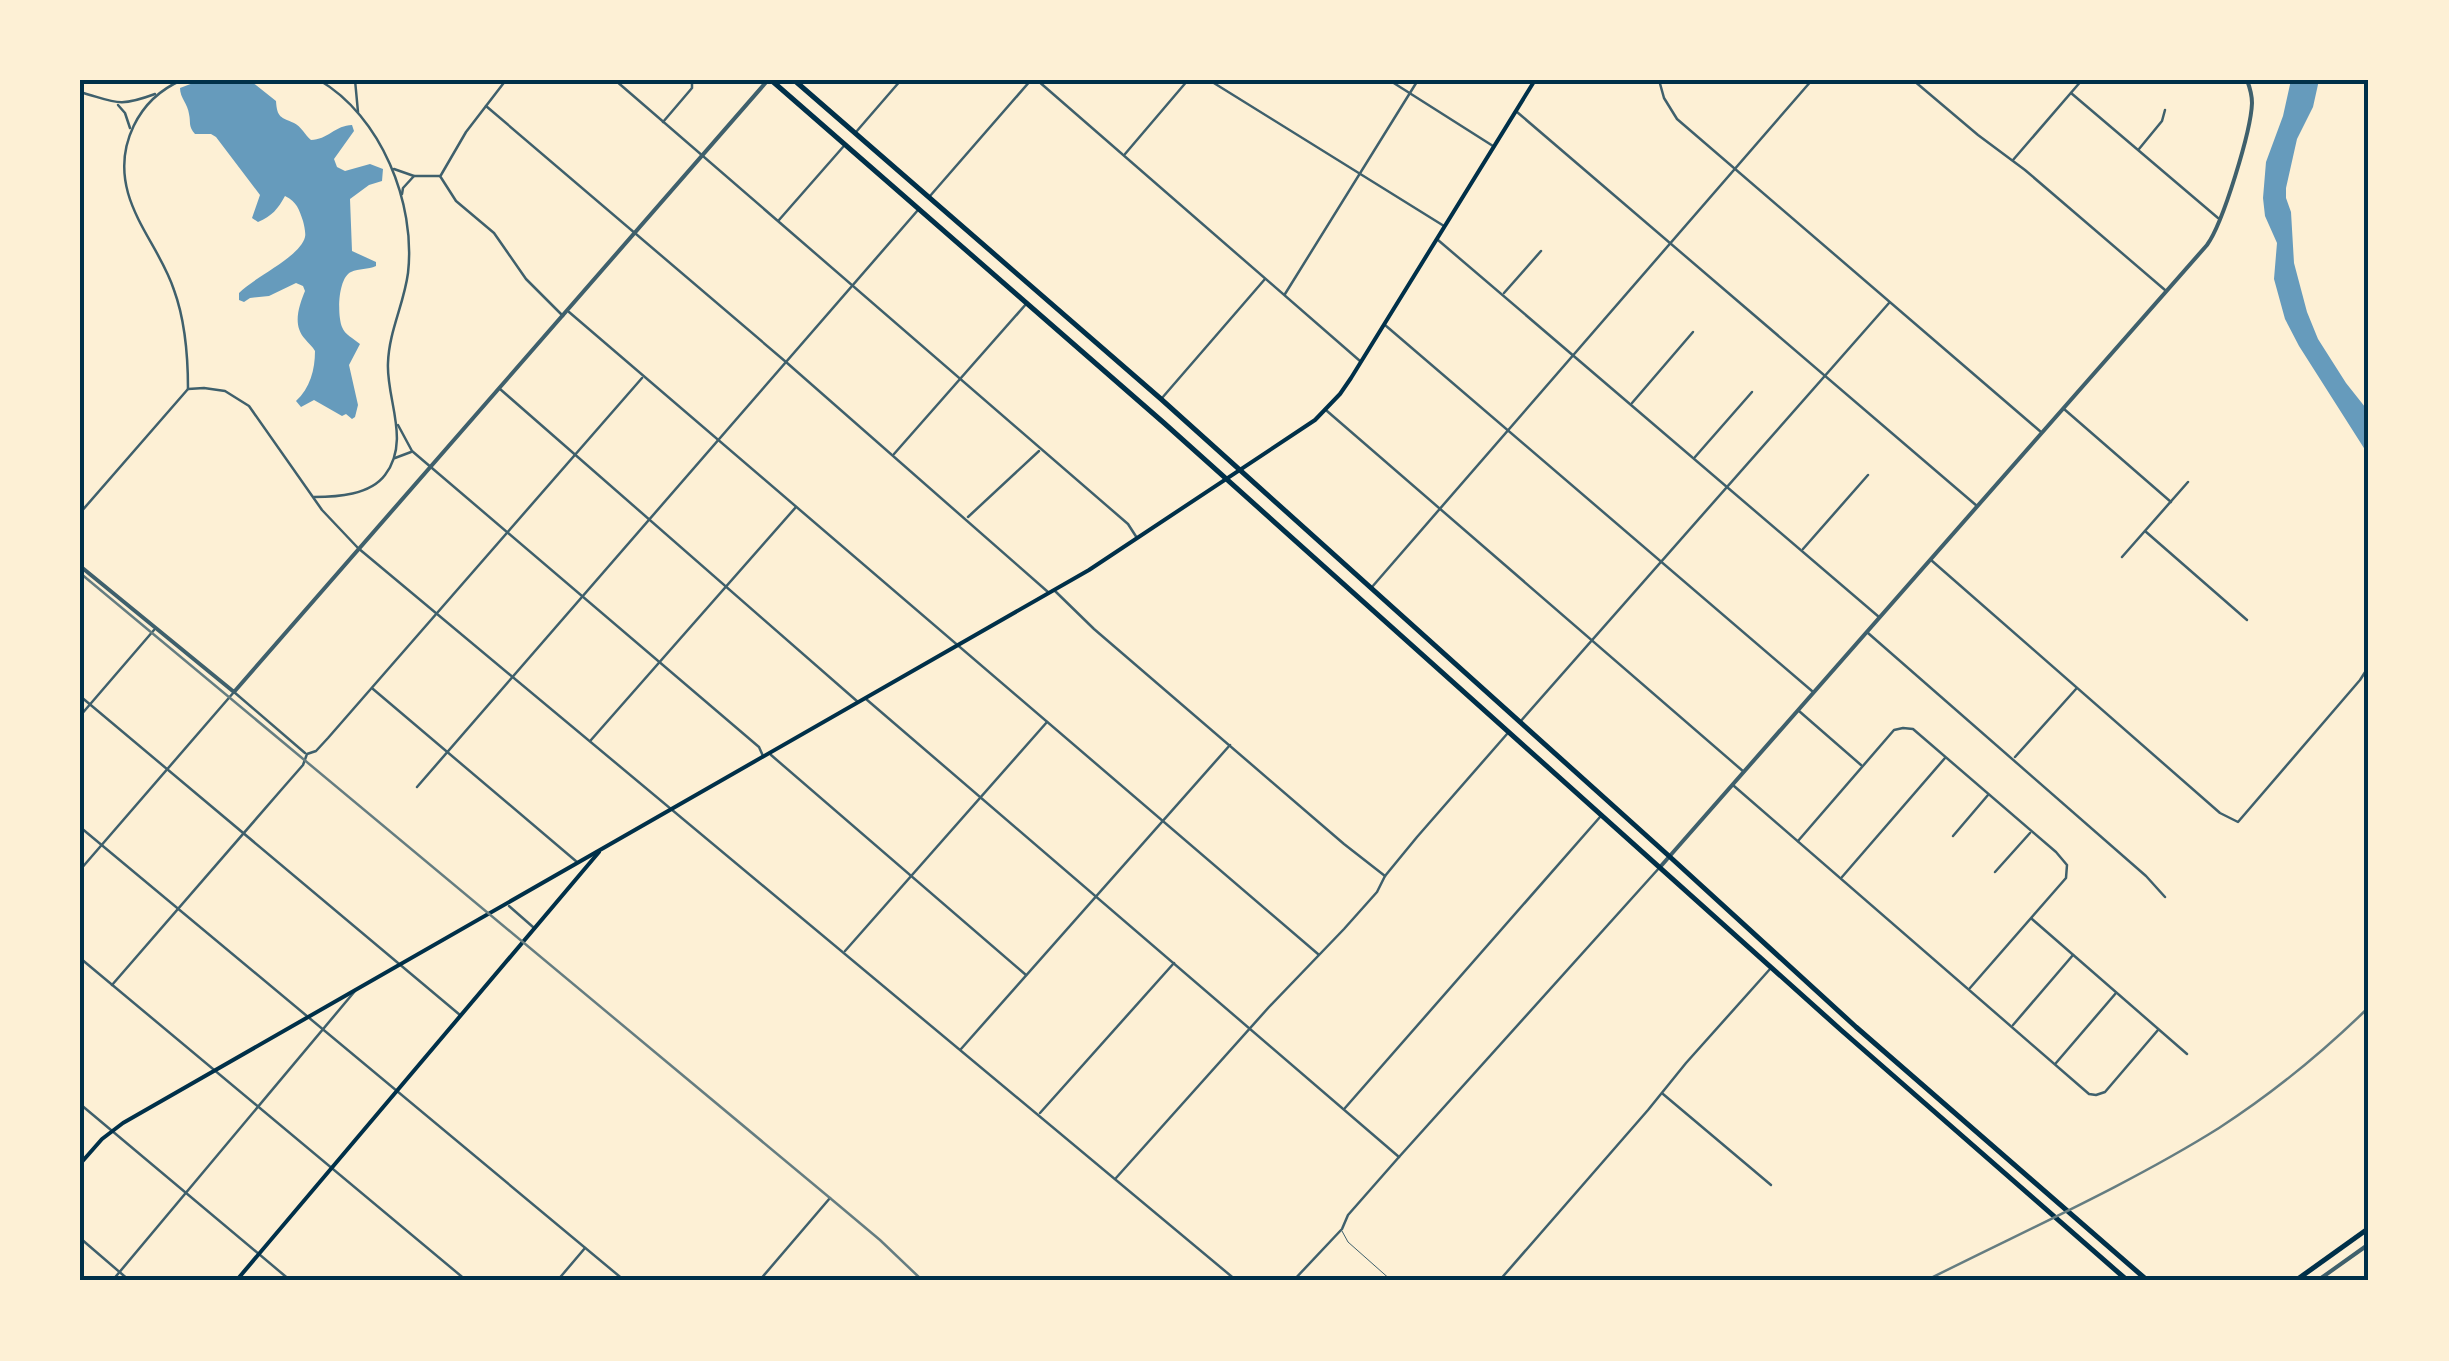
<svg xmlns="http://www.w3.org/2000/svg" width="2449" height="1361" font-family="Quicksand,sans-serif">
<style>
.water{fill:#669bbc}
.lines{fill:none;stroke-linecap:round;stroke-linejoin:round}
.service{stroke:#3f606c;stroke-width:1}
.minor{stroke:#3f606c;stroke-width:2.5}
.tertiary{stroke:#3f606c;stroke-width:4}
.secondary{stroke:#003049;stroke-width:4}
.primary{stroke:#003049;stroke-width:5}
.rail{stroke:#657d81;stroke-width:2.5}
.neatline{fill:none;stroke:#003049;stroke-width:4}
</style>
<rect width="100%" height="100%" fill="#fdf0d5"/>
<g class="water">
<path d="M201,80H248L252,82L276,101C277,118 281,117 294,123C301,126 305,135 311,140C327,140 336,125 352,125L354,131L334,159L337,167L345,171L370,164L383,169L382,181L369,185L350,199L352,251L376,262V266C368,270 359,268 351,272C338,278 337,314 342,327C345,335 353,338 360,344L349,365L358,405L355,417L352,419L346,414L342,416L314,400L301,407L296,401C310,388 315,370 315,351C313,347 308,343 305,339C292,325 299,306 305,291L303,286L296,283L269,296L250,298L244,302L239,300V293C256,276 300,257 305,237C306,233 304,225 303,221C299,209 297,202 285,196C278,209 272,216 258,222L252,218L260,195L216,137L211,134H195C188,126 191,123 189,114C188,104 180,98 180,88Z"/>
<polygon points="2291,80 2319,80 2313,107 2297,139 2286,188 2286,198 2291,212 2294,263 2307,312 2318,339 2346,383 2369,412 2369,456 2299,346 2285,319 2274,279 2277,243 2265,216 2263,198 2266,162 2283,116"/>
</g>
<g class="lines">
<polyline class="service" points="1342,1231 1348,1242 1392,1281"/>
<g class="minor">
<polyline points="355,80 358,112"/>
<polyline points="615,80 1128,524 1137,538"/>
<polyline points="1037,80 1360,361"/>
<polyline points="1209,80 1444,226"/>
<polyline points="1389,80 1493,146"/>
<polyline points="1659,80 1664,98 1677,119 2041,432"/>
<polyline points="1913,80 1978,135 2025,170 2165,290"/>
<path d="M80,92C116,102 117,108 155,94"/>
<polyline points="2071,93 2218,218"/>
<polyline points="118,105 125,113 130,128"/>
<polyline points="486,106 786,362 1048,592"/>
<polyline points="1517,112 1977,506"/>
<polyline points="663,122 692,88 692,80"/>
<polyline points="856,132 901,80"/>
<polyline points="2139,149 2162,121 2165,110"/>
<polyline points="1125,154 1188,80"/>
<polyline points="2013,160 2082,80"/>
<polyline points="394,169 414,176 440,176"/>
<polyline points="441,175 466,132 506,80"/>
<polyline points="440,176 456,201 494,233 526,279 563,316"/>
<polyline points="402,194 403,188 414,176"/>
<polyline points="930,196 1031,80"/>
<polyline points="779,220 843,147"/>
<polyline points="1438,240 1879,617"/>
<polyline points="1504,293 1541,251"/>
<polyline points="1285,294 1418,80"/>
<polyline points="569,312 1318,954"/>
<polyline points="1385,325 1812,691"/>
<polyline points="188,389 204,388 225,391 249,406 322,510 358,548 1237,1281"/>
<polyline points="500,389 858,702"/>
<polyline points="1162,398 1265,279"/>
<polyline points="1632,403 1693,332"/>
<polyline points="2064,409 2171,502"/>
<polyline points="1327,411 1744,772"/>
<polyline points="398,425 412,451 759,747 763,756"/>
<polyline points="894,454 1027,303"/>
<polyline points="1695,457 1752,392"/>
<polyline points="395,458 411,452"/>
<path d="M314,497C337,497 370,495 385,475C411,441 386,399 388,363C389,331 404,304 408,273C416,203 381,116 319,80"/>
<path d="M80,513L188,389C188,357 185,320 174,290C163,256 138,228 128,193C115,146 138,99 182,80"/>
<polyline points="968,517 1039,451"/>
<polyline points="2145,531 2247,620"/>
<polyline points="1803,549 1868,475"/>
<polyline points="2122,557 2188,482"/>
<polyline points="1931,560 2220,813 2238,822 2360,680 2369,666"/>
<polyline points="1372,587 1812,80"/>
<polyline points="1054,590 1094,629 1344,844 1385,876"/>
<polyline points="1868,633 2146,876 2165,897"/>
<polyline points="373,689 577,862"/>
<polyline points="80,696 460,1015"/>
<polyline points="866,699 1399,1157"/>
<polyline points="1799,711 1861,765"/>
<polyline points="80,716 154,630"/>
<polyline points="1520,722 1889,303"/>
<polyline points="591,740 796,507"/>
<polyline points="771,755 1026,975"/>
<polyline points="2015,757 2076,689"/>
<polyline points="1734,786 2089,1094 2096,1095 2105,1092 2158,1030"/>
<polyline points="417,787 918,210"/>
<polyline points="80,827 625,1281"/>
<polyline points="1953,836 1988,795"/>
<polyline points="1798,841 1894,730 1903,728 1913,729 2056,852 2067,865 2066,878 1970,988"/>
<polyline points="80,870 234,692 305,753"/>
<polyline points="1995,872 2030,833"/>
<polyline points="1842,877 1945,758"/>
<polyline points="509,906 533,927"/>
<polyline points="2032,919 2187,1054"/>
<polyline points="845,951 1047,722"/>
<polyline points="80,958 467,1281"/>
<polyline points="112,985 282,789 303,765 307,754 316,751 328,738 642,378"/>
<polyline points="2013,1025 2073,955"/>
<polyline points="961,1049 1230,745"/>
<polyline points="2056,1063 2116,993"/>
<polyline points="1663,1094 1771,1185"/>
<polyline points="80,1104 291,1281"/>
<polyline points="1345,1108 1600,817"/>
<polyline points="1040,1113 1174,963"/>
<polyline points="1116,1178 1269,1007 1344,929 1377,892 1385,876 1417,837 1507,734"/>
<polyline points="80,1238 130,1281"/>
<polyline points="112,1281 355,991"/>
<polyline points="557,1281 585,1248"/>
<polyline points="759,1281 830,1198"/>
<polyline points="1293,1281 1342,1229 1348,1215 1399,1157 1660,867"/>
<polyline points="1499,1281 1648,1110 1686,1063 1770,969"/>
</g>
<g class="tertiary">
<polyline points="80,566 234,692 768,80"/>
<path d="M1661,866L2207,245C2223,223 2251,131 2252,103C2252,95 2250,88 2247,80"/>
<polyline points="2317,1281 2369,1244"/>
</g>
<g class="secondary">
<polyline points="80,1164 102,1139 123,1123 1089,570 1315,420 1340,394 1351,378 1535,80"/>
<polyline points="236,1281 599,852"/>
</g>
<g class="primary">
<polyline points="771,80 1164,423 1841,1030 2128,1281"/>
<polyline points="794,80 1161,399 1669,856 1856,1027 2148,1281"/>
<polyline points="2295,1281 2369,1228"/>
</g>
<g class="rail">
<polyline points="80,573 830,1198 880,1240 923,1281"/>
<path d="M1925,1281C2022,1232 2128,1185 2219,1128C2273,1093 2323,1052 2369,1007"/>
</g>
</g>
<rect width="2449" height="1361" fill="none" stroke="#fdf0d5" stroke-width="165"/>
<rect x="82" y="82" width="2284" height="1196" class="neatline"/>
</svg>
